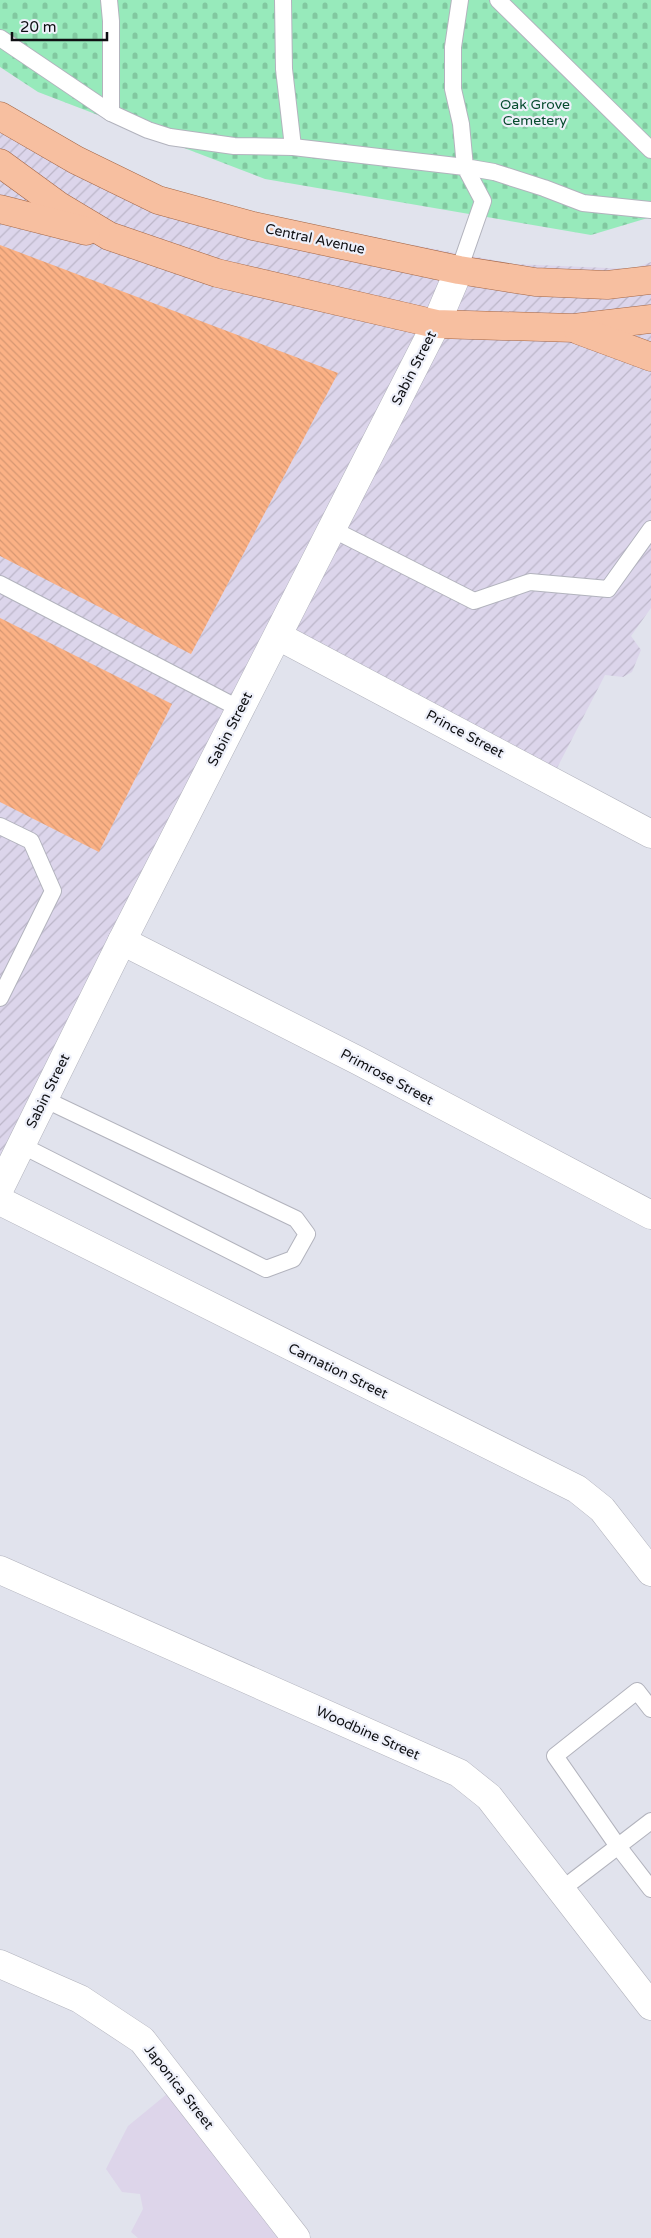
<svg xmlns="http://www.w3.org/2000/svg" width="651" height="2238" font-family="'Varela Round',sans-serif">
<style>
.commercial{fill:#ddd5ea}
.industrial{fill:url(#industrial-furrows)}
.cemetery{fill:url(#cemetery-stones)}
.building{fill:url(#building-back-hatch)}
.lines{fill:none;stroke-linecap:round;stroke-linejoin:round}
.service-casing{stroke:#b2b3bd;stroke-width:18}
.minor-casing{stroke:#b2b3bd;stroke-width:29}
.primary-casing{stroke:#a36646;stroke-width:29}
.service{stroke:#fff;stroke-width:16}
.minor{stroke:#fff;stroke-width:28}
.primary{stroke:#f7bfa0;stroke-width:28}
.labels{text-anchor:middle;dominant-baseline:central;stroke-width:4.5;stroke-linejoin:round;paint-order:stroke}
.park-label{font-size:14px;fill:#074b2e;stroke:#eef0fa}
.street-label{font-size:14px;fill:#0f1013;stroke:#eef0fa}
</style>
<defs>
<pattern id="industrial-furrows" width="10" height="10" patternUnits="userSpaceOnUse" patternTransform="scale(1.25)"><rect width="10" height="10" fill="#dcd5eb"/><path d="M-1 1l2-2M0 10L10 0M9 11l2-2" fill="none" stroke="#bcb6c9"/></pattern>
<pattern id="cemetery-stones" width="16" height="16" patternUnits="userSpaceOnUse" patternTransform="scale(1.25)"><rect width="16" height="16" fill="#97eabb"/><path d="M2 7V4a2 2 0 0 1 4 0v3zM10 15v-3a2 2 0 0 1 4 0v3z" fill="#81c8a0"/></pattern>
<pattern id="building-back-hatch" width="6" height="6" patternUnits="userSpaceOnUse" patternTransform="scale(1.25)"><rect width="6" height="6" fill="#fbb185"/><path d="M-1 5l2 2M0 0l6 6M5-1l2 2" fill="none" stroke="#d69772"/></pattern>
</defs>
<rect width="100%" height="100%" fill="#e1e3ed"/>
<polygon class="commercial" points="184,2080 309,2238 138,2238 131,2232 143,2209 140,2194 122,2192 106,2169 128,2126"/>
<polygon class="industrial" points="0,111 174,199 380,238 397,244 413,245 514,264 632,269 651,262 651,608 631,636 641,650 632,672 623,677 605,675 556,770 284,626 0,1186"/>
<polygon class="cemetery" points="0,0 651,0 651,217 591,235 265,179 38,92 0,67"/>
<g class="building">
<polygon points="0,245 338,373 191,654 0,556"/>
<polygon points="0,618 172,704 99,852 0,802"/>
</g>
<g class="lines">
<g class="service-casing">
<g id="service">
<polyline points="109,0 111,21 111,113"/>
<polyline points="283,0 284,69 293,147"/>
<polyline points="460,0 453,47 453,89 461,124 465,167 494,172 544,188 583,203 651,210"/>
<polyline points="498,0 651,150"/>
<polyline points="0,38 111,113 148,130 170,137 234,146 293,147 465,167 483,201 459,270"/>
<polyline points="332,529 474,601 530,582 608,589 651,529"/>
<polyline points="0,584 240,709"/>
<polyline points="0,826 31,841 53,891 0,998"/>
<polyline points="21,1145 266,1269 293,1259 307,1234 296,1219 44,1099"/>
<polyline points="651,1709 637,1691 555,1756 617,1845 651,1889"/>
<polyline points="561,1890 651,1821"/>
</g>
</g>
<g class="minor-casing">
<g id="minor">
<polyline points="278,636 651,834"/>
<polyline points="122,941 357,1060 651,1215"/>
<polyline points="0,1188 122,941 436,324 459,270"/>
<polyline points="0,1201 577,1489 602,1509 651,1572"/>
<polyline points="0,1570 459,1773 489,1797 651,2006"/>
<polyline points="0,1964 80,1999 142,2040 296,2238"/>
</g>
</g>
<g class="primary-casing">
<g id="primary">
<polyline points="0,116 76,160 158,200 253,226 459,270 535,282 607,285 651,280"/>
<polyline points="0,163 59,206 109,236 217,273 436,324 574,328 651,319"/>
<polyline points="0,209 86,231"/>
<polyline points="578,330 651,357"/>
</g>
</g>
<use href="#service" class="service"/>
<use href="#minor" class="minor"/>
<use href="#primary" class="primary"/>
</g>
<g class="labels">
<g class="park-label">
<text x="535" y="104">Oak Grove<tspan x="535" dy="16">Cemetery</tspan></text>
</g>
<g class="street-label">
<text transform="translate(315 239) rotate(12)">Central Avenue</text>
<text transform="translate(414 368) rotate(-63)">Sabin Street</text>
<text transform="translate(230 729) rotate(-63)">Sabin Street</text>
<text transform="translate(465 734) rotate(28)">Prince Street</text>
<text transform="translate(387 1077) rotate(28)">Primrose Street</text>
<text transform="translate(48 1091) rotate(-64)">Sabin Street</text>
<text transform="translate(338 1371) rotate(26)">Carnation Street</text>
<text transform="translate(368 1733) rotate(24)">Woodbine Street</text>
<text transform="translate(179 2087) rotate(52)">Japonica Street</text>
</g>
</g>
<path d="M12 32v8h95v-8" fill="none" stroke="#0f1013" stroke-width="2.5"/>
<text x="20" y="32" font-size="15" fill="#0f1013" stroke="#eef0fa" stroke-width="4" paint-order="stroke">20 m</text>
</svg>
